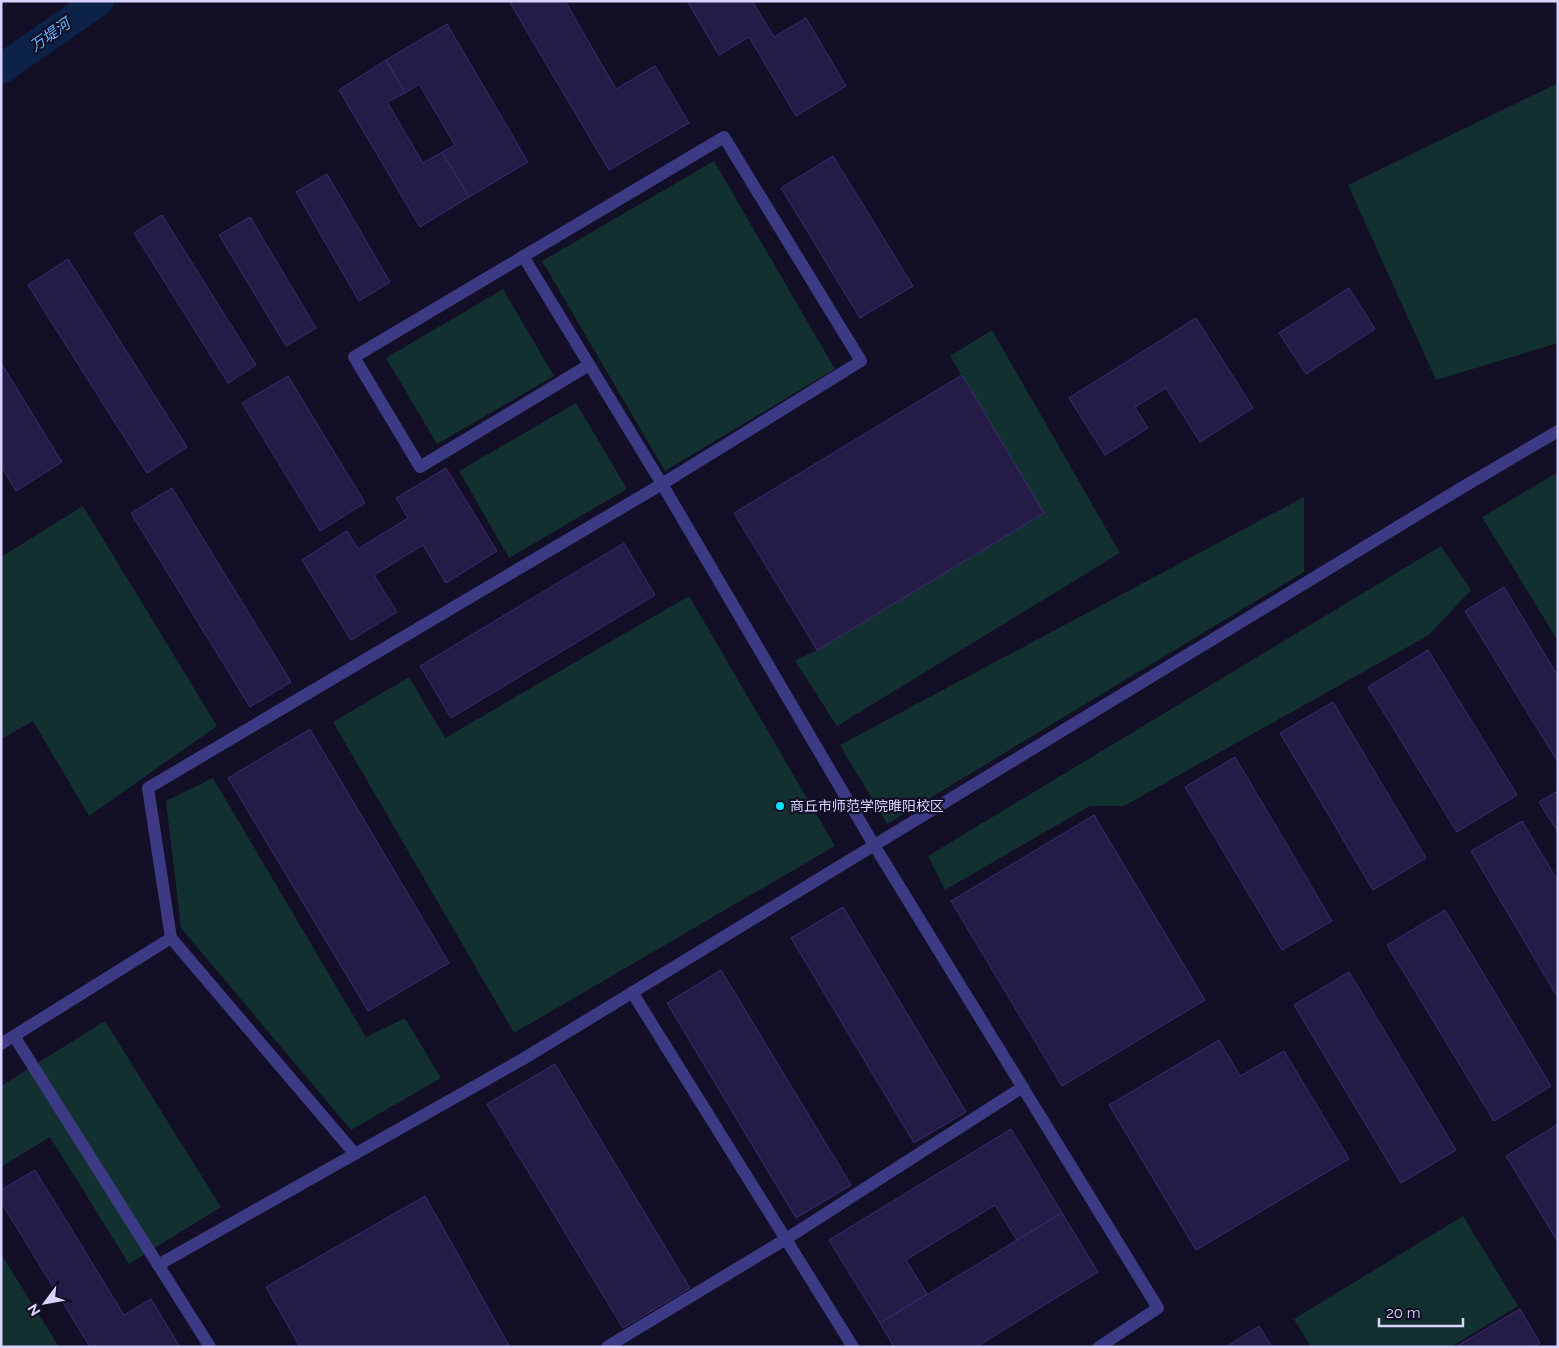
<svg xmlns="http://www.w3.org/2000/svg" width="1559" height="1348" font-family="Raleway,'Noto Sans SC',sans-serif">
<style>
.green{fill:#12302f}
.lines{fill:none;stroke-linecap:round;stroke-linejoin:round}
.canal{stroke:#0c2248;stroke-width:30}
.building{fill:#241b47;stroke:#3b2d73}
.lane{stroke:#3d3a85;stroke-width:12}
.poi-dot{fill:#00e5ff;stroke:#130f26;stroke-width:2}
.labels{text-anchor:middle;dominant-baseline:central;stroke-width:4.5;stroke-linejoin:round;paint-order:stroke}
.poi-label{font-size:14px;fill:#d9d4ff;stroke:#130f26;text-anchor:start}
.water-label{font-size:15px;font-style:italic;fill:#62b6ff;stroke:#130f26}
</style>
<rect width="100%" height="100%" fill="#130f26"/>
<g class="green">
<polygon points="1558,83 1558,343 1436,380 1348,185"/>
<polygon points="714,161 835,369 665,471 542,261"/>
<polygon points="503,289 554,376 437,444 386,358"/>
<polygon points="992,330 1120,553 837,726 795,661 817,650 1044,513 950,356"/>
<polygon points="576,403 627,489 509,558 459,471"/>
<polygon points="1558,472 1558,641 1482,517"/>
<polygon points="1304,497 1304,572 887,824 840,745"/>
<polygon points="83,506 217,726 89,816 33,721 1,739 1,557"/>
<polygon points="1441,546 1471,590 1429,635 1124,806 1090,806 945,890 928,856"/>
<polygon points="689,596 835,846 514,1033 333,722 409,677 445,738"/>
<polygon points="213,778 366,1037 405,1018 441,1078 351,1130 181,928 166,801"/>
<polygon points="105,1021 221,1207 129,1264 50,1137 1,1167 1,1086"/>
<polygon points="1463,1216 1518,1306 1451,1347 1311,1347 1294,1319"/>
<polygon points="1,1254 59,1347 1,1347"/>
</g>
<g class="lines">
<polyline class="canal" points="1,69 99,1"/>
</g>
<g class="building">
<polygon points="509,1 565,1 616,89 655,66 689,123 609,170"/>
<polygon points="687,1 752,1 774,37 806,18 846,86 796,116 749,37 719,55"/>
<polygon points="447,24 528,162 469,197 442,152 455,145 419,84 405,93 386,60"/>
<polygon points="386,60 405,93 387,102 423,163 442,152 469,197 420,227 339,90"/>
<polygon points="833,156 913,286 860,318 781,188"/>
<polygon points="327,174 390,282 359,301 296,192"/>
<polygon points="162,215 256,365 228,383 134,233"/>
<polygon points="250,217 316,328 286,346 219,235"/>
<polygon points="68,259 187,447 147,473 28,285"/>
<polygon points="1349,288 1375,329 1306,374 1279,333"/>
<polygon points="1196,318 1253,408 1200,442 1166,388 1135,407 1148,428 1105,455 1069,398"/>
<polygon points="1,363 62,462 16,491 1,466"/>
<polygon points="962,375 1044,513 817,650 734,513"/>
<polygon points="288,376 365,503 320,531 242,403"/>
<polygon points="446,468 497,551 446,583 423,545 374,575 397,612 351,640 302,560 347,531 358,549 408,518 396,498"/>
<polygon points="172,488 291,682 250,707 131,513"/>
<polygon points="624,543 655,595 451,718 420,666"/>
<polygon points="1504,587 1558,676 1558,762 1465,611"/>
<polygon points="1428,650 1517,795 1457,832 1368,687"/>
<polygon points="1333,702 1426,858 1373,890 1280,733"/>
<polygon points="310,729 449,963 368,1011 228,778"/>
<polygon points="1235,757 1332,921 1282,950 1185,787"/>
<polygon points="1558,791 1558,832 1539,802"/>
<polygon points="1094,815 1205,1000 1062,1086 951,901"/>
<polygon points="1522,821 1558,881 1558,998 1471,851"/>
<polygon points="843,907 966,1112 914,1143 791,938"/>
<polygon points="1445,910 1551,1086 1494,1121 1387,945"/>
<polygon points="721,970 851,1185 796,1218 667,1003"/>
<polygon points="1349,972 1456,1150 1401,1183 1294,1005"/>
<polygon points="1219,1040 1240,1076 1284,1051 1349,1159 1196,1250 1109,1105"/>
<polygon points="555,1064 690,1288 623,1328 487,1104"/>
<polygon points="1558,1124 1558,1242 1506,1156"/>
<polygon points="1011,1129 1062,1213 1017,1240 995,1205 906,1260 927,1294 880,1323 829,1240"/>
<polygon points="35,1170 124,1315 151,1299 180,1347 90,1347 1,1202 1,1190"/>
<polygon points="425,1196 510,1347 300,1347 266,1287"/>
<polygon points="1062,1213 1098,1272 976,1347 894,1347 880,1323"/>
<polygon points="1520,1309 1540,1343 1534,1347 1455,1347"/>
<polygon points="1259,1326 1272,1347 1226,1347"/>
</g>
<g class="lines">
<g class="lane">
<polyline points="523,256 662,484 874,845 1158,1308 1099,1347"/>
<polyline points="632,992 853,1347"/>
<polyline points="14,1036 210,1347"/>
<polyline points="1,1044 171,938"/>
<polyline points="355,1154 171,938 148,788 662,484 861,361 724,137 354,357 420,467 589,365"/>
<polyline points="158,1265 523,1059 1458,490 1558,431"/>
<polyline points="607,1347 786,1239 1023,1087"/>
</g>
</g>
<circle class="poi-dot" cx="780" cy="806" r="5"/>
<g class="labels">
<g class="poi-label">
<text x="790" y="806">商丘市师范学院睢阳校区</text>
</g>
<g class="water-label">
<text transform="translate(50 35) rotate(-35)">万堤河</text>
</g>
</g>
<rect width="1559" height="1348" fill="none" stroke="#d9d4ff" stroke-width="5"/>
<g transform="translate(45 1303) rotate(238)" stroke="#130f26" stroke-width="4" paint-order="stroke">
<path d="M0-4L9 19L0 12L-9 19Z" fill="#d9d4ff"/>
<text y="-8" font-size="14" font-weight="bold" text-anchor="middle" fill="#d9d4ff">N</text>
</g>
<path d="M1379 1318v8h84v-8" fill="none" stroke="#d9d4ff" stroke-width="2.5"/>
<text x="1386" y="1318" font-size="15" fill="#d9d4ff" stroke="#130f26" stroke-width="4" paint-order="stroke">20 m</text>
</svg>
